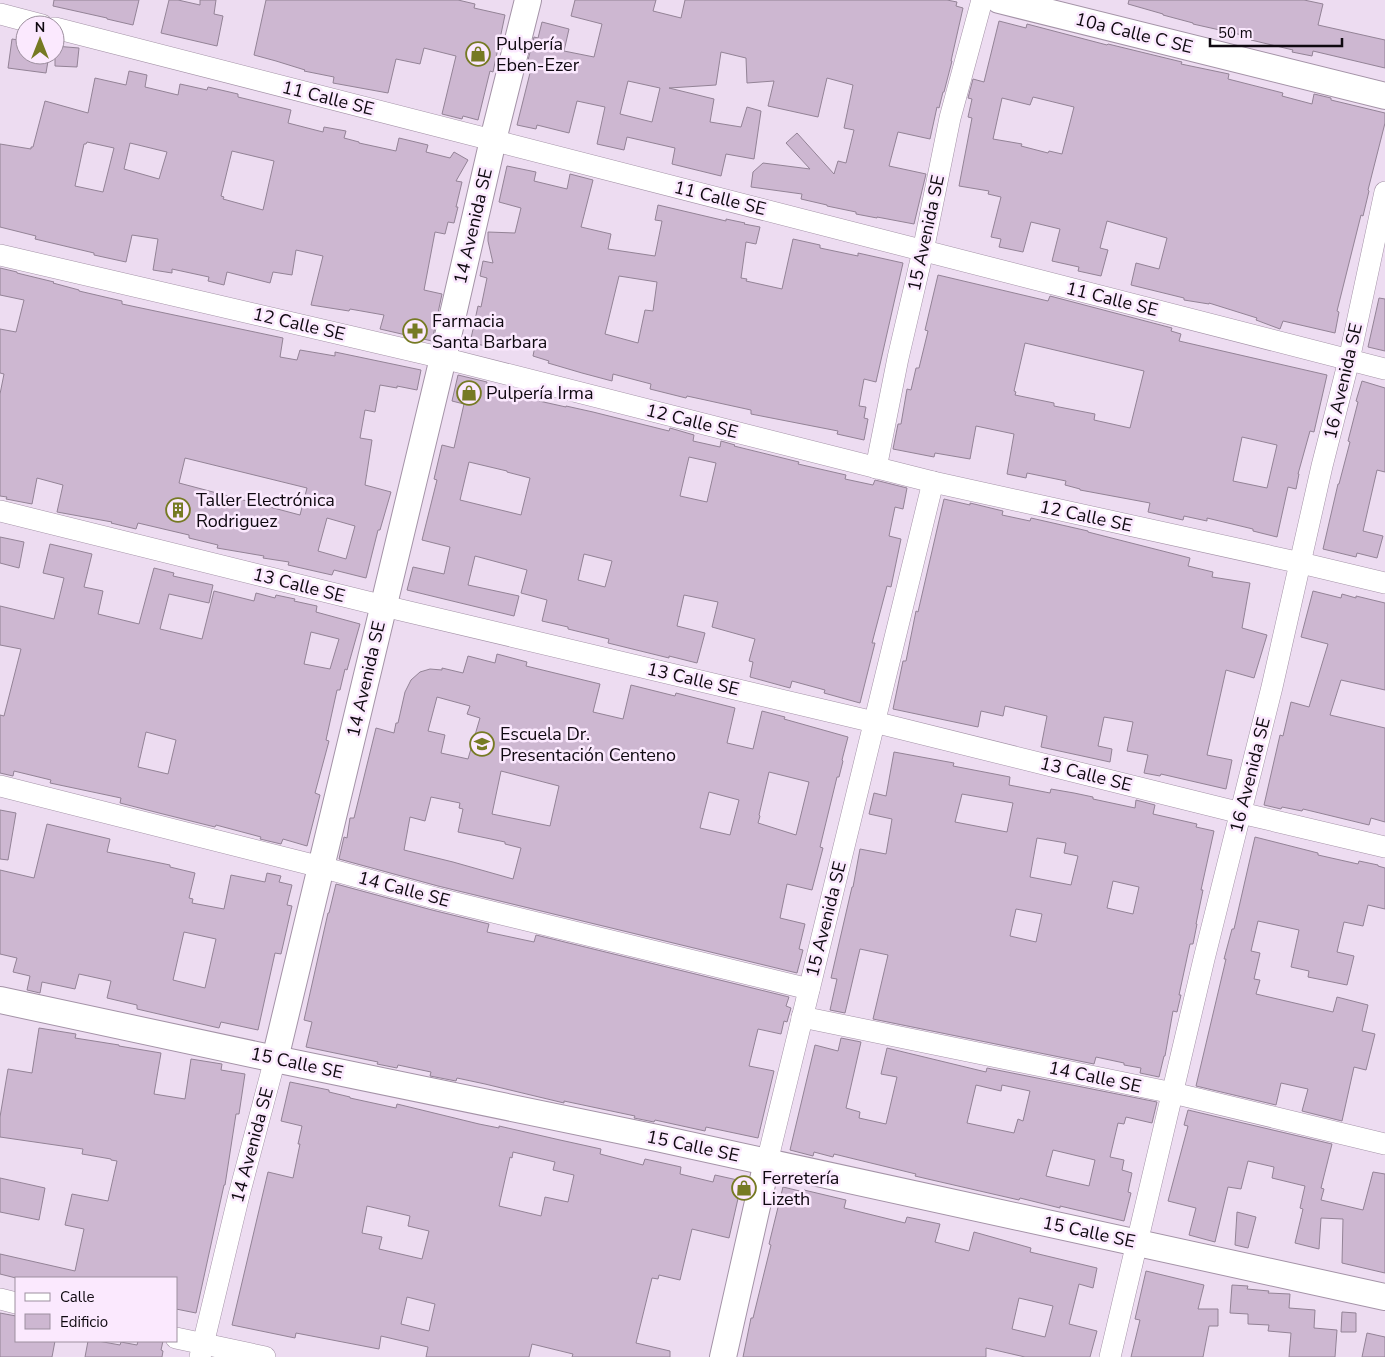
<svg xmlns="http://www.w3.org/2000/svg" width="1385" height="1357" font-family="'Nunito Sans',sans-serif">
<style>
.building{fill:#cdb7d1;stroke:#938396;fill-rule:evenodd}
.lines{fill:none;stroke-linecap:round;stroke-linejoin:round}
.minor-casing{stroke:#a493a7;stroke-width:22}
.tertiary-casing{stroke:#a493a7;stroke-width:28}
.minor{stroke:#fff;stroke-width:21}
.tertiary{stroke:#fff;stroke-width:26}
.labels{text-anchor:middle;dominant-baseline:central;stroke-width:5;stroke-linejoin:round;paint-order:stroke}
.street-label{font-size:18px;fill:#0f0910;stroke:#fbe9fe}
.poi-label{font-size:18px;fill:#0f0910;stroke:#fbe9fe;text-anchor:start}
</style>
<rect width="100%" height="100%" fill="#eddcf1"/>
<g class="building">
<polygon points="54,0 139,0 133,25 107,19 107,18 53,6"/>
<polygon points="169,0 178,0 200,5 200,0 216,0 214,14 223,16 217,46 161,33"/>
<polygon points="266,0 458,0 475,4 474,8 505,15 493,72 490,71 478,120 463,116 462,119 442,114 456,56 424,48 420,64 396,59 388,93 333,83 334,77 304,71 305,70 276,61 254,55"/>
<path d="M575,0H656L653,11L681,18L685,0H947L957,2L956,6L963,8L951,61H952L944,92H943L939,108L937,107L930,139L898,132L889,166L926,174L914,224L877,217V218L856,214V212L827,206V205L801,199L802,194L751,187L753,172L763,163L810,169L786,143L797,133L834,174L838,161L846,163L854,130L844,128L853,85L827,78L818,117L768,106L774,81L747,83L746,58L721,52L716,85L669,88L714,99L710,122L741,127L747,107L761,111L754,159L726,154L721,176L672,164L675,148L627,137L624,150L597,144L605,107L577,101L569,133L537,125L536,129L517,125L533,61L528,60L534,37L538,38L542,22L569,29L564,51L594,57L602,24L571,16ZM628,81L660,88L652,122L620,114Z"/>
<polygon points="1129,0 1304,0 1323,4 1318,25 1385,40 1385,68 1313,51 1312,56 1292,52 1293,50 1251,40 1251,37 1193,24 1193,23 1163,15 1163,14 1128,4"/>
<path d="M999,21L1026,28L1027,24L1107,45L1108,44L1182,62L1181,64L1229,74L1228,79L1283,93L1282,96L1312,104L1314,94L1331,98V100L1385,113V123L1368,190L1369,191L1363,216L1361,215L1337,311L1339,312L1335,333L1283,321L1280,329L1256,320L1257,318L1209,303V304L1184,300V298L1131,285L1136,263L1159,269L1167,238L1107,221L1100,248L1108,250L1101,276L1078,271L1079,267L1052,261L1060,229L1031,222L1023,252L999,247L1001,239L991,237L1001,197L988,194L989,191L959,186L972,118L968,117L972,99L968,98L973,79L984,82ZM1033,97L1074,107L1062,154L1049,151L1048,153L1021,146L1022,144L993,139L1002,98L1030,105Z"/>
<polygon points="12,39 25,41 25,55 49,55 46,73 8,68"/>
<polygon points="55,46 79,48 77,67 55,66"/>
<path d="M129,71L147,75L145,87L178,95L180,84L207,90L208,87L238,94V97L291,110L288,123L323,132L324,127L346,131L344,138L359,142V143L396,151L399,138L428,145L426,152L450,158L454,152L468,160L456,181L462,182L456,207H458L454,223L448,222L445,234L435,232L424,290L442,294L432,341L380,329L384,315L350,309L349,311L311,305L323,256L296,250L292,275L273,272L270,283L227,272L224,285L208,281L209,277L172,269V273L153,270L158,239L132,235L126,262L94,255V253L35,239L36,236L0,227V144L31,149V147H33L45,101L88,113L95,78L126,85ZM87,142L114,148L103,192L75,186L84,144H86ZM130,143L167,152L159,179L124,169ZM232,151L274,161L263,210L223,199L224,197L221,196Z"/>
<path d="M507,166L536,172L534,181L567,189L570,174L593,180L581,227L611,234L608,249L655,256L662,221L655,220L658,205L726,221V219L745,223L744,224L760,227L756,244L746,242L741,278L747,279L746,281L782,289L793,239L820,245V248L858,256V253L903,263L876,382L864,379L859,406L866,407L864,418L868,419L864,440L837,434L838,431L751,414V410L687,396L686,398L650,389L651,384L613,374L612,381L582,373L548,363L549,361L533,356L535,346L494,338L493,343L488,342L487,346L470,343L478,306L481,307L487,278L480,276L483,261L493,263L488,241V232L515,233L521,208L499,202ZM619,276L657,282L653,311L645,310L638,343L605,334Z"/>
<path d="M0,268L17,272V273L54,282L53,283L79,290V291L122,301V304L283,338L280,357L297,360L300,350L335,356V352L421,370L417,390L397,386V388L380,385L375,412L365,410L360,438L372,440L365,485L391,492L380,530H378L366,578L334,570L332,575L288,565L289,562L263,558L264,556L217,548L218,545L189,538V535L138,523L136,529L111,523L112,522L57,512L63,485L37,478L32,504L6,499L7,497L0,496V394L4,374L0,373V329L16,332L24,300L0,295ZM185,458L307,488L300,515L179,483ZM327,518L355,526L346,559L318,551Z"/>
<path d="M938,275L1048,301L1050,296L1172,328L1171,331L1181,334L1179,341L1327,375L1314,432L1310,431L1298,474H1299L1296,489L1288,487L1277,537L1253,531V529L1207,518V521L1184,516L1183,520L1148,512L1150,503L1080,490V489L1065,485L1066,481L1027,473L1026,478L1007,474L1014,434L976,426L970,459L935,453L934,457L893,449L898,424H901L907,389L911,390L916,368H919L928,331L925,330ZM1025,343L1144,371L1130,428L1094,420L1095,414L1054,406V403L1015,395L1016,392L1014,391ZM1242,437L1277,445L1267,488L1233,481Z"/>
<polygon points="1379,298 1385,299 1385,351 1368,347"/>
<path d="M458,375L487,382L486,387L524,396L540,400L539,401L566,407V406L593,412L669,431L670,428L694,435L693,441L720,447L721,441L735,445L734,446L799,462L798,464L846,475L845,479L873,485L875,480L907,488L903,509L895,507L889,536L901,539L891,587L887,586L872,643H875L860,703L824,693L825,690L792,681L790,688L750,677L753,662L749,661L755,639L712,627L718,602L684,595L677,626L705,633L697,663L669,656V658L608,643L609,639L568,629V627L542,621L547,600L521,593L527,570L475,556L468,585L519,596L514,616L407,590L413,567L444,574L450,547L422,540L437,480L434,479L442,445L454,448L464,404L452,401ZM689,457L716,463L707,502L680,496ZM469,462L507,471V472L530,478L521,515L460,500ZM584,554L612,561L605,587L578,580Z"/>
<polygon points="1362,381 1385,388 1385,472 1377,470 1363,531 1383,536 1377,558 1357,553 1356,557 1323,549 1338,484 1339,484 1350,442 1348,441 1358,402 1356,401"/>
<polygon points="944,499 970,505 970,503 1003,511 1002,515 1030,521 1031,518 1088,531 1088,532 1190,558 1188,566 1213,572 1212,577 1250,583 1242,628 1267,635 1254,678 1226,670 1207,755 1232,760 1226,789 1161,774 1160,776 1144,773 1148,755 1127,751 1133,722 1104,717 1098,746 1112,749 1110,762 1041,747 1047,716 1005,706 1003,716 981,711 978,727 893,709 903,661 906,661 916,611 918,612"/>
<polygon points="0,537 24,542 19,568 0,563"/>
<path d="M50,544L92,554L84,587L103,591L98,614L139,624L154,568L174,573L173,576L213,585L209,603L169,594L160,629L202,639L214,591L254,601L256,593L275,598L276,595L295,599L294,601L317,606L316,612L360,624L347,670L345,669L340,690H337L326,740L329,741L315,793L320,795L307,846L283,839L281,844L260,839L261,837L216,825L215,827L159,813L120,803L121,798L50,783L51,780L14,771L13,776L0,773V715L4,716L21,649L0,645V606L54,619L64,578L43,573ZM311,632L339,639L330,669L304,664ZM146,732L176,740L168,774L138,767Z"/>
<polygon points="1313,591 1341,598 1342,594 1356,598 1356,596 1385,603 1385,690 1341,680 1330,715 1385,728 1385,822 1371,818 1369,825 1303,809 1302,811 1282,807 1281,809 1264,805 1280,735 1283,736 1291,702 1309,707 1328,644 1301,637"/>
<path d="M497,654L527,662L526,666L600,684L593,712L623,719L631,685L675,696L676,693L735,708L727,743L753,749L762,711L785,717L784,719L848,737L842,760L843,761L839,777H837L820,847L823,848L812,890L787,884L780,918L805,924L799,949L803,950L797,973L438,886L339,859L344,837L347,838L350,818H354L376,728L394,733L396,723H398L405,692L411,680L420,672L430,669L442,670V668L463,673L468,656L495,663ZM437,697L470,706L467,714L480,718L468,759L441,753L445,735L428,731ZM501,771L559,786L550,826L492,814ZM769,772L809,782L796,835L758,823L760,816L759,815ZM709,792L739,800L730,835L700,828ZM431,797L460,803L459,808L463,809L458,832L505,842V844L521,848L513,879L453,862L404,850L410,817L425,821Z"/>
<path d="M894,752L954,763L953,766L1010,777L1009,785L1050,793L1051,789L1074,793L1093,797V799L1135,808L1136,800L1155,805L1153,814L1197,824L1196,827L1214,831L1201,890H1203L1196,924H1197L1193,944H1190L1179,995H1181L1177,1012L1173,1011L1165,1056H1164L1159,1077L1140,1073L1141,1068L1124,1065V1063L1096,1057L1094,1064L873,1019L888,955L860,949L845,1013L830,1010L837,979L831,978L852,887H853L860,849L886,854L892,819L869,814L874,793L886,796ZM962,794L1013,803L1007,832L955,822ZM1037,838L1066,843L1064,853L1078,856L1071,885L1030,877ZM1113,881L1139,887L1133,914L1107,908ZM1016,909L1042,914L1036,942L1010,936Z"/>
<polygon points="0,810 16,813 8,860 0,859"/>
<path d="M47,824L110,839L107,852L170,865V867L195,873L189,898L193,899L192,903L224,909L231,875L265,882L267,873L281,876L279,882L292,885L287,905L292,906L281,954L275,953L258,1030L221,1022L219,1028L137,1009V1005L107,998L111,981L79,974L75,989L42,982L40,993L27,990L30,976L13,972L17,958L0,954V870L34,878ZM184,932L216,939L205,988L173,980Z"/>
<polygon points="1255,837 1318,853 1318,855 1358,864 1359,861 1378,865 1378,866 1385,868 1385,909 1368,905 1363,926 1344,922 1337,952 1354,956 1347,985 1308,977 1309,971 1291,967 1299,930 1258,921 1251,951 1260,953 1254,979 1260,980 1256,994 1333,1012 1337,997 1368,1005 1362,1031 1375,1034 1366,1070 1354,1067 1342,1121 1302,1111 1308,1089 1281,1083 1276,1105 1196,1086 1226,959 1224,959 1232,929 1234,929"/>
<polygon points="336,884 432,910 489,924 487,932 534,942 536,935 789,997 786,1006 791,1008 787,1022 784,1021 781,1034 758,1029 749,1066 774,1071 758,1138 706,1127 705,1131 655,1120 654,1122 634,1118 635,1116 564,1101 564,1103 485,1084 457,1078 456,1081 430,1076 431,1072 398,1065 397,1068 377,1064 378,1062 306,1047 312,1022 304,1020 328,913 329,913"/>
<polygon points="39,1028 76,1034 75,1038 119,1045 119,1046 161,1053 154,1094 185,1099 191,1059 222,1064 221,1070 245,1074 239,1114 236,1114 225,1185 224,1185 196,1313 176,1309 176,1278 16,1278 0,1274 0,1254 75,1271 84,1229 65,1225 72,1194 108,1201 117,1161 111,1160 111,1159 82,1154 83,1149 0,1137 0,1117 8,1069 32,1073"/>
<path d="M841,1038L861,1042L846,1108L860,1112L859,1118L886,1124L897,1077L881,1074L887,1048L986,1072L987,1068L1157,1102L1152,1123L1126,1117L1124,1124L1118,1123L1110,1157L1124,1160L1122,1170L1132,1173L1128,1192L1131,1193L1124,1221L1060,1206V1208L1020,1198L1019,1200L932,1180L915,1176L916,1174L834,1154L833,1157L814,1152L813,1156L790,1150L815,1045L838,1051ZM976,1085L1001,1091L1002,1085L1030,1091L1023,1121L1018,1119L1014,1133L967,1123ZM1053,1150L1095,1160L1089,1186L1046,1176Z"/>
<path d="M290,1082L329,1090V1092L350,1097V1098L396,1108L397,1104L479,1124L499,1128V1126L560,1140L601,1149L600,1154L643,1165L645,1159L681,1167L680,1174L713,1182L715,1175L742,1181L729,1238L692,1229L680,1280L659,1275L658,1279L652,1278L636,1343L670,1351V1357H572L573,1354L532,1344L529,1357H426L428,1347L381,1336L379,1349L296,1333L295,1338L232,1325L268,1172L293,1178L300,1144H298L302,1126L281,1121ZM513,1152L555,1162L553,1170L574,1175L568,1202L545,1197L541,1216L499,1206L510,1157L512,1158ZM367,1206L410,1216L408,1226L429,1231L422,1259L379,1249L382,1237L362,1233ZM407,1297L435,1304L429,1331L401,1324Z"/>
<polygon points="1188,1110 1332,1144 1321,1188 1324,1189 1321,1200 1363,1210 1373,1172 1385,1174 1385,1273 1342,1263 1343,1219 1321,1218 1319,1249 1295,1243 1303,1209 1300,1208 1305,1186 1272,1178 1274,1167 1248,1161 1241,1189 1228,1187 1215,1242 1189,1235 1196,1208 1168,1201 1188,1126 1184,1125"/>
<polygon points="0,1178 45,1188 39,1220 0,1212"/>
<path d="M783,1187L804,1192V1190L846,1200L844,1208L905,1223L907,1217L940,1224L935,1242L969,1251L974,1232L1031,1248L1030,1252L1097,1268L1093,1288L1079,1284L1069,1324L1097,1331L1090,1357H1025L986,1348V1357H743L751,1318H753L771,1245L769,1244ZM1019,1298L1053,1306L1045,1337L1012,1329Z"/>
<polygon points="1237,1212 1256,1217 1248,1248 1235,1245"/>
<polygon points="1146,1271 1204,1285 1198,1309 1218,1309 1218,1326 1209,1326 1203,1357 1131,1357 1140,1320 1135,1319"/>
<polygon points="1232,1285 1248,1286 1247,1289 1269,1291 1268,1293 1290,1294 1289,1308 1315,1310 1314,1328 1337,1330 1335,1357 1289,1357 1291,1333 1268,1331 1269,1325 1248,1324 1248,1314 1230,1313"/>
<polygon points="1342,1312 1356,1313 1356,1332 1341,1332"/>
<polygon points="0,1313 16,1316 16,1341 55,1341 52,1357 0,1357"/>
<polygon points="1367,1333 1385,1337 1385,1357 1362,1357"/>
<polygon points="88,1341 98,1341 120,1345 121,1342 137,1345 138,1341 163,1341 161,1350 163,1351 162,1357 85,1357"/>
</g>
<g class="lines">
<g class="minor-casing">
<g id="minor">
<polyline points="0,14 42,25"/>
<polyline points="55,28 1385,369"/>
<polyline points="0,255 443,358 933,482 1301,563 1385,583"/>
<polyline points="876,468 898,358 923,251 950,118 982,0"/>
<polyline points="0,511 384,606 874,722 1241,813 1385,847"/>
<polyline points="0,786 321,867 435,898 809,989"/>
<polyline points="802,1017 1173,1093 1385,1144"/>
<polyline points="767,1162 933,482"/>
<polyline points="0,1299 16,1303"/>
<polyline points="176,1338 265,1357"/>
<polyline points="200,1357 239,1195 275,1059"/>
<polyline points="1110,1357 1204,959 1272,687 1322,466 1349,360 1385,192"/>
</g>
</g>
<g class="tertiary-casing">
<g id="tertiary">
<polyline points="999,0 1385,96"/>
<polyline points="0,1000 275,1059 657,1138 1385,1297"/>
<polyline points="275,1059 443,358 493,140 528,0"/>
<polyline points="723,1357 767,1162"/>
</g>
</g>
<use href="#minor" class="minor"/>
<use href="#tertiary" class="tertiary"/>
</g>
<defs>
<g id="shop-ring" transform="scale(1.25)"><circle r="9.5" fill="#fbe9fe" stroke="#767a23" stroke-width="1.5"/><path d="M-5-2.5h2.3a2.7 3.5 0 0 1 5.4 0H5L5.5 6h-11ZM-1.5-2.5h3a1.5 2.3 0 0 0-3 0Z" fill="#767a23"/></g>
<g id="pharmacy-ring" transform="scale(1.25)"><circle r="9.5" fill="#fbe9fe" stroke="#767a23" stroke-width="1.5"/><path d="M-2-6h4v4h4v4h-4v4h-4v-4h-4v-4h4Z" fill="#767a23"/></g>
<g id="building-ring" transform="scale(1.25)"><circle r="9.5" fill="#fbe9fe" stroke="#767a23" stroke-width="1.5"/><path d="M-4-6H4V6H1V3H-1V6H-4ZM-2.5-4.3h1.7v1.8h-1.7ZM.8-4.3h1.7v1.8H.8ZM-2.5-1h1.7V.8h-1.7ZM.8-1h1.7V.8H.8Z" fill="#767a23"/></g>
<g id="school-ring" transform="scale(1.25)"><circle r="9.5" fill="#fbe9fe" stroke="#767a23" stroke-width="1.5"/><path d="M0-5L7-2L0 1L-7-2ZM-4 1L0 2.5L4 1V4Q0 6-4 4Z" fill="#767a23"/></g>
</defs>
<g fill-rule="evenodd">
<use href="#shop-ring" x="478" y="54"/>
<use href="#pharmacy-ring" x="415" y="331"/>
<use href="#shop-ring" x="469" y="393"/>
<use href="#building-ring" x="178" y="510"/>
<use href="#school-ring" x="482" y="744"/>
<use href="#shop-ring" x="744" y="1188"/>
</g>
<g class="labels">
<g class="street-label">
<text transform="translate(1134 33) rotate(14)">10a Calle C SE</text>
<text transform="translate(328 98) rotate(14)">11 Calle SE</text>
<text transform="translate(720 198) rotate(14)">11 Calle SE</text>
<text transform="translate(473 226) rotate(-77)">14 Avenida SE</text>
<text transform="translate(926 233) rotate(-78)">15 Avenida SE</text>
<text transform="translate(1112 299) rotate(14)">11 Calle SE</text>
<text transform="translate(299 324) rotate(13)">12 Calle SE</text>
<text transform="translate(1343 381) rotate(-77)">16 Avenida SE</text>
<text transform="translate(692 421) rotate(14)">12 Calle SE</text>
<text transform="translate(1086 516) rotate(12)">12 Calle SE</text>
<text transform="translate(299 585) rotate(14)">13 Calle SE</text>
<text transform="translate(366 679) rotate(-77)">14 Avenida SE</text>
<text transform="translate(693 679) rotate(13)">13 Calle SE</text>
<text transform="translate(1086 774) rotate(14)">13 Calle SE</text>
<text transform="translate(1250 775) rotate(-76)">16 Avenida SE</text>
<text transform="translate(404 889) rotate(15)">14 Calle SE</text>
<text transform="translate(826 919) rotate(-76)">15 Avenida SE</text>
<text transform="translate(297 1063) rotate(12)">15 Calle SE</text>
<text transform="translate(1095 1077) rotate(12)">14 Calle SE</text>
<text transform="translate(252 1145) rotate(-75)">14 Avenida SE</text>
<text transform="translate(693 1146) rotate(12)">15 Calle SE</text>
<text transform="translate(1089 1232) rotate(12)">15 Calle SE</text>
</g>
<g class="poi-label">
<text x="496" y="44">Pulpería<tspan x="496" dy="21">Eben-Ezer</tspan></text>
<text x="432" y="321">Farmacia<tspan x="432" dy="21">Santa Barbara</tspan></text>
<text x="486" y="393">Pulpería Irma</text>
<text x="196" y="500">Taller Electrónica<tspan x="196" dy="21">Rodriguez</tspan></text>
<text x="500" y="734">Escuela Dr.<tspan x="500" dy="21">Presentación Centeno</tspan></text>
<text x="762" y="1178">Ferretería<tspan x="762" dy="21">Lizeth</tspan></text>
</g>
</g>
<rect x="15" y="1277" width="162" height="65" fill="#fbe9fe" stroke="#9d8f9f"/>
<rect x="25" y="1293" width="25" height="8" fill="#ffffff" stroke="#9d8f9f"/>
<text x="60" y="1302" font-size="15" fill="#0f0910">Calle</text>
<rect x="25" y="1314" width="25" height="15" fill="#cdb7d1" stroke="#9d8f9f"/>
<text x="60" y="1327" font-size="15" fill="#0f0910">Edificio</text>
<g transform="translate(40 40)"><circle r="24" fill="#fbe9fe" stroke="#9d8f9f"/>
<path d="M0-4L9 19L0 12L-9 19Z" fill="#767a23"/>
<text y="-8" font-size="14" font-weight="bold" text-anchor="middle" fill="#0f0910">N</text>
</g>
<path d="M1210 38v8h132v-8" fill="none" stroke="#0f0910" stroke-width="2.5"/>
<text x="1218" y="38" font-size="15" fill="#0f0910" stroke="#fbe9fe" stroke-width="4" paint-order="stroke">50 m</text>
</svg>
